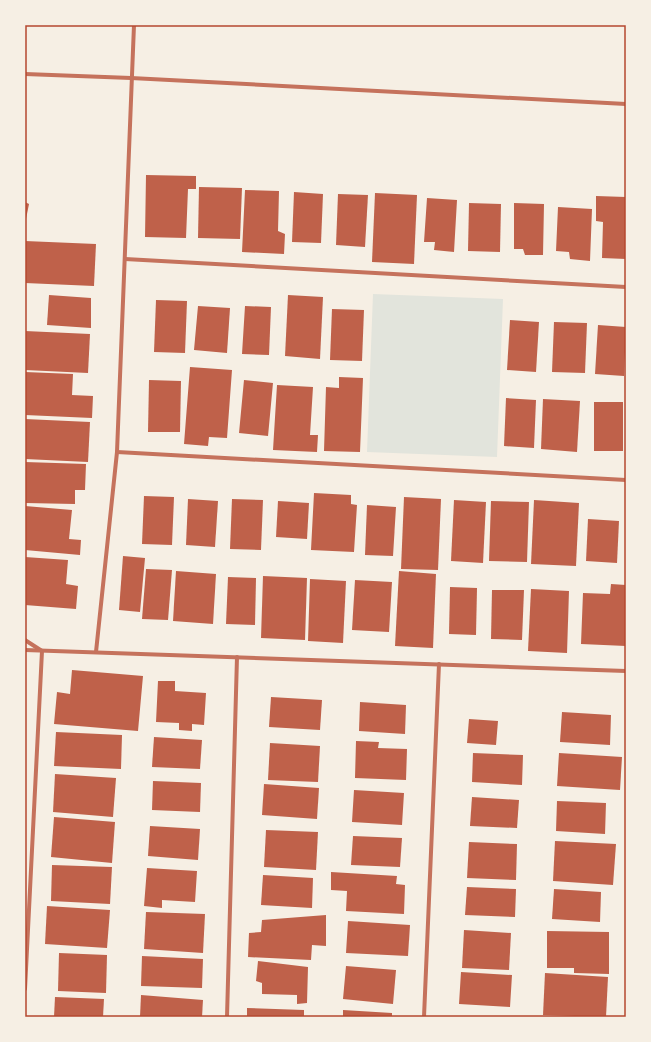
<svg xmlns="http://www.w3.org/2000/svg" width="651" height="1042" font-family="Ubuntu,sans-serif">
<style>
.green{fill:#e2e4dc}
.building{fill:#bf614a}
.lines{fill:none;stroke-linecap:round;stroke-linejoin:round}
.minor{stroke:#c5725c;stroke-width:4}
.neatline{fill:none;stroke:#b5482f;stroke-width:1.5}
</style>
<rect width="100%" height="100%" fill="#f6efe4"/>
<polygon class="green" points="373,294 503,299 497,457 367,452"/>
<g class="building">
<polygon points="146,175 196,176 196,189 188,189 186,238 145,237"/>
<polygon points="199,187 242,188 240,239 198,238"/>
<polygon points="245,190 279,191 278,231 285,234 284,254 242,252"/>
<polygon points="294,192 323,194 321,243 292,242"/>
<polygon points="375,193 417,195 414,264 372,262"/>
<polygon points="338,194 368,195 365,247 336,245"/>
<polygon points="596,196 626,197 626,259 602,258 603,222 596,221"/>
<polygon points="427,198 457,200 454,252 434,250 435,242 424,242"/>
<polygon points="25,202 29,204 26,219 25,219"/>
<polygon points="469,203 501,204 500,252 468,251"/>
<polygon points="514,203 544,204 543,255 525,255 523,249 514,249"/>
<polygon points="558,207 592,209 590,261 570,259 569,252 556,251"/>
<polygon points="25,241 96,244 94,286 25,283"/>
<polygon points="49,295 91,298 91,328 47,325"/>
<polygon points="288,295 323,297 320,359 285,356"/>
<polygon points="156,300 187,301 185,353 154,352"/>
<polygon points="198,306 230,308 227,353 194,350"/>
<polygon points="245,306 271,307 269,355 242,354"/>
<polygon points="332,309 364,310 362,361 330,360"/>
<polygon points="510,320 539,322 536,372 507,370"/>
<polygon points="554,322 587,323 585,373 552,372"/>
<polygon points="598,325 626,327 624,376 595,374"/>
<polygon points="25,331 90,334 88,373 25,370"/>
<polygon points="190,367 232,370 227,438 209,437 208,446 184,444"/>
<polygon points="25,372 73,374 72,395 93,396 92,418 25,415"/>
<polygon points="339,377 363,378 360,452 324,451 326,387 339,388"/>
<polygon points="149,380 181,381 180,432 148,432"/>
<polygon points="244,380 273,383 268,436 239,433"/>
<polygon points="277,385 313,387 310,435 318,435 317,452 273,450"/>
<polygon points="506,398 536,400 534,448 504,446"/>
<polygon points="543,399 580,401 577,452 541,449"/>
<rect x="594" y="402" width="29" height="49"/>
<polygon points="25,419 90,422 88,462 25,459"/>
<polygon points="25,462 86,464 85,490 75,490 75,504 25,503"/>
<polygon points="314,493 351,495 351,504 357,505 354,552 311,550"/>
<polygon points="144,496 174,497 172,545 142,544"/>
<polygon points="404,497 441,499 438,570 401,569"/>
<polygon points="188,499 218,501 215,547 186,545"/>
<polygon points="232,499 263,500 261,550 230,549"/>
<polygon points="454,500 486,502 483,563 451,561"/>
<polygon points="534,500 579,503 576,566 531,564"/>
<polygon points="278,501 309,503 307,539 276,537"/>
<polygon points="491,501 529,502 527,562 489,561"/>
<polygon points="367,505 396,507 393,556 365,555"/>
<polygon points="25,506 72,510 69,539 81,540 80,555 25,550"/>
<polygon points="588,519 619,521 617,563 586,561"/>
<polygon points="123,556 145,558 140,612 119,610"/>
<polygon points="25,557 68,560 66,584 78,586 76,609 25,605"/>
<polygon points="146,569 172,570 168,620 142,619"/>
<polygon points="176,571 216,574 213,624 173,621"/>
<polygon points="399,571 436,574 433,648 395,646"/>
<polygon points="263,576 307,578 305,640 261,638"/>
<polygon points="228,577 256,578 255,625 226,624"/>
<polygon points="310,579 346,581 343,643 308,641"/>
<polygon points="355,580 392,582 389,632 352,630"/>
<polygon points="611,584 626,585 626,646 581,644 583,593 610,594"/>
<polygon points="450,587 477,588 476,635 449,634"/>
<polygon points="531,589 569,591 567,653 528,651"/>
<polygon points="492,590 524,590 522,640 491,639"/>
<polygon points="72,670 143,676 138,731 54,724 57,692 70,694"/>
<polygon points="158,681 175,681 175,691 206,693 204,725 192,724 192,731 179,730 179,723 156,722"/>
<polygon points="271,697 322,700 320,730 269,727"/>
<polygon points="360,702 406,705 405,734 359,731"/>
<polygon points="562,712 611,715 610,745 560,742"/>
<polygon points="469,719 498,721 496,745 467,743"/>
<polygon points="56,732 122,735 121,769 54,766"/>
<polygon points="154,737 202,740 200,769 152,767"/>
<polygon points="356,741 379,742 378,748 407,749 406,780 355,778"/>
<polygon points="270,743 320,746 318,782 268,780"/>
<polygon points="473,753 523,755 522,785 472,782"/>
<polygon points="559,753 622,757 620,790 557,786"/>
<polygon points="55,774 116,778 113,817 53,812"/>
<polygon points="153,781 201,783 200,812 152,810"/>
<polygon points="264,784 319,788 317,819 262,815"/>
<polygon points="354,790 404,793 402,825 352,822"/>
<polygon points="472,797 519,800 517,828 470,826"/>
<polygon points="557,801 606,803 605,834 556,831"/>
<polygon points="54,817 115,822 112,863 51,857"/>
<polygon points="150,826 200,829 198,860 148,856"/>
<polygon points="266,830 318,832 316,870 264,867"/>
<polygon points="353,836 402,838 400,867 351,865"/>
<polygon points="555,841 616,844 613,885 553,881"/>
<polygon points="469,842 517,844 516,880 467,878"/>
<polygon points="52,865 112,867 110,904 51,901"/>
<polygon points="147,868 197,871 195,902 162,900 162,908 144,906"/>
<polygon points="331,872 397,876 396,884 405,885 404,914 346,911 347,891 331,890"/>
<polygon points="263,875 313,878 312,908 261,905"/>
<polygon points="467,887 516,889 515,917 465,915"/>
<polygon points="554,889 601,892 600,922 552,919"/>
<polygon points="47,906 110,910 107,948 45,944"/>
<polygon points="146,912 205,914 203,953 144,949"/>
<polygon points="326,915 326,946 312,945 311,960 248,957 249,933 261,932 262,920"/>
<polygon points="348,921 410,925 408,956 346,953"/>
<polygon points="464,930 511,933 509,970 462,968"/>
<polygon points="547,931 609,932 609,974 574,973 574,968 547,968"/>
<polygon points="59,953 107,955 106,993 58,991"/>
<polygon points="142,956 203,959 202,988 141,986"/>
<polygon points="258,961 308,967 307,1003 297,1004 297,995 262,994 262,983 256,981"/>
<polygon points="346,966 396,970 393,1004 343,999"/>
<polygon points="461,972 512,975 510,1007 459,1004"/>
<polygon points="545,973 608,977 606,1017 543,1015"/>
<polygon points="141,995 203,1000 202,1017 140,1017"/>
<polygon points="55,997 104,999 103,1017 54,1017"/>
<polygon points="247,1008 304,1010 304,1017 247,1017"/>
<polygon points="343,1010 392,1013 392,1017 343,1017"/>
</g>
<g class="lines">
<g class="minor">
<polyline points="25,74 131,78 626,104"/>
<polyline points="125,259 626,287"/>
<polyline points="117,452 626,480"/>
<polyline points="25,640 42,651 25,989"/>
<polyline points="25,650 626,671"/>
<polyline points="96,652 117,452 134,25"/>
<polyline points="227,1017 237,657"/>
<polyline points="424,1017 439,664"/>
</g>
</g>
<rect width="651" height="1042" fill="none" stroke="#f6efe4" stroke-width="52"/>
<rect x="26" y="26" width="599" height="990" class="neatline"/>
</svg>
